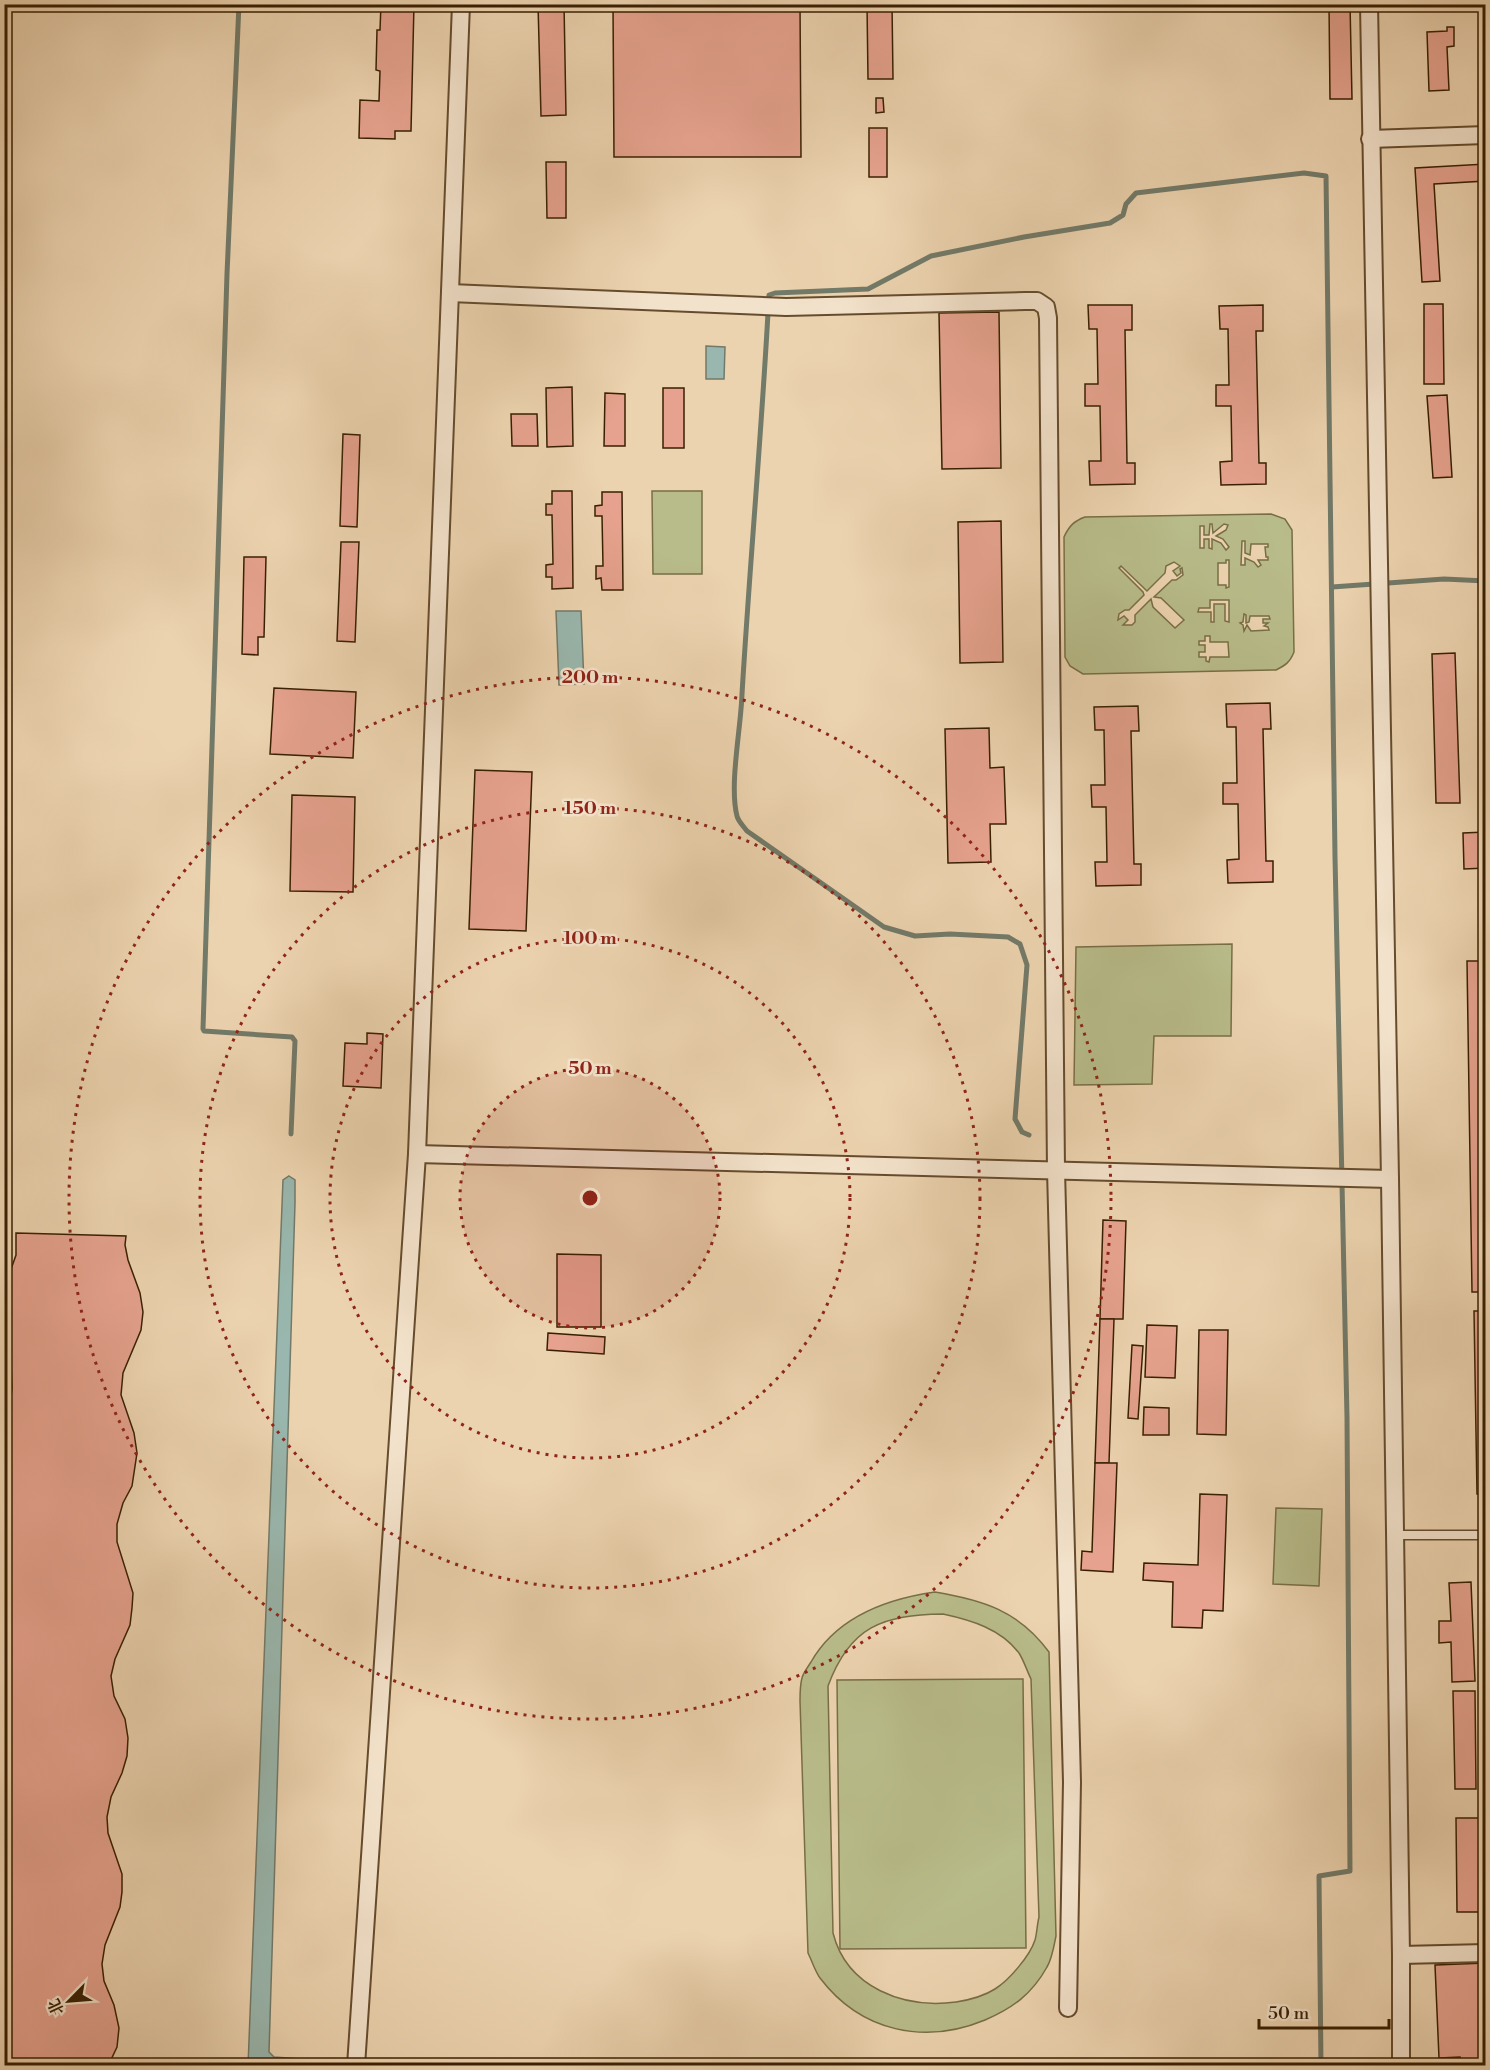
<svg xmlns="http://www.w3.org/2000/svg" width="1490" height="2070" font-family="'Libre Bodoni','Noto Serif SC',serif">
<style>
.green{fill:#b8bc8a;stroke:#786e46;stroke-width:1.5;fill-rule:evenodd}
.water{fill:#99b7ae;stroke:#727a69;stroke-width:1.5}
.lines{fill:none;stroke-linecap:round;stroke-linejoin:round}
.stream{stroke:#727a69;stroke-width:5}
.building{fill:#e6a28e;stroke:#381f02;stroke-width:1.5}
.lane-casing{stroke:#654c2d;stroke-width:11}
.street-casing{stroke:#654c2d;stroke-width:20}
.lane{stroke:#f3e2cb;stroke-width:8}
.street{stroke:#f3e2cb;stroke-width:16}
.ring{fill:none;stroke:#8f2418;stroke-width:3;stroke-dasharray:3 6}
.centre{fill:#8f2418;stroke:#f3e2cb;stroke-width:3}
.ring-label{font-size:18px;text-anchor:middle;font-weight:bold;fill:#8f2418;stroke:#f3e2cb;stroke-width:5;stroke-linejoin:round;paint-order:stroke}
</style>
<rect width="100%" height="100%" fill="#ecd3af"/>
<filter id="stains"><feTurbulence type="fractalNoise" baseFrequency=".00333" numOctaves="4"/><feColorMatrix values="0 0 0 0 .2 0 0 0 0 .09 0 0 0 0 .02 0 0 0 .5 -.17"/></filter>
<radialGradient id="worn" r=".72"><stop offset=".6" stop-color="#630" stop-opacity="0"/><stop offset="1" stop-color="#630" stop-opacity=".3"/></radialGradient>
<g class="green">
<polygon points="652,491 702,491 702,574 653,574"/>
<path d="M1271,514L1285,519L1292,530L1294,652C1290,662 1286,665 1276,670L1083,674L1070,666L1065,657L1064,537C1069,526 1074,521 1085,517ZM1210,524H1212L1213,533L1224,524L1228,525L1226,530L1216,536L1223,539L1229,547L1226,550L1221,543L1212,539V549L1209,548V539H1204V548H1200V526H1204V535H1209ZM1242,541H1245V553L1250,555L1251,544H1268V547H1265L1266,557H1268V560H1258L1261,565L1258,567L1254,562L1245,558V565H1241ZM1226,560H1229V587L1226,588V585H1218V563H1226ZM1174,562L1180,566L1173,571L1177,576L1181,573L1180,569L1182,568L1183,575L1176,580H1172L1154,597L1161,598L1184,620L1175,628L1153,607L1151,599L1135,615V622L1132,625H1123L1128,620L1124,616L1118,620L1119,614L1125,610H1129L1144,595L1143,592L1119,568L1121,566L1147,591L1165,573L1166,566ZM1210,600H1229V622L1225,621V604H1214V622H1211V612H1198L1199,608H1210ZM1244,614L1246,615V623L1249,622L1250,616H1269L1270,619H1263V623H1268L1264,626L1268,627L1269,630L1251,631L1247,625L1244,631L1243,625L1240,623L1243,622ZM1205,636H1210V642H1228L1229,657H1210L1209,662L1206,661V657H1199V652H1205V645H1199V641H1205Z"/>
<polygon points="1232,944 1231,1036 1154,1036 1152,1084 1074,1085 1076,947"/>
<polygon points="1276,1508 1322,1509 1319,1586 1273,1584"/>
<path d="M935,1592C983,1600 1019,1611 1049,1652L1056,1936C1054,1946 1052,1959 1047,1967C1032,1994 1013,2008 985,2020C925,2045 861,2032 820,1978C815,1971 812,1961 808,1953L800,1701C800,1694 800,1685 802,1678C803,1673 808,1667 811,1662C836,1618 886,1599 935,1592ZM943,1614C971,1620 1001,1629 1019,1653C1024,1661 1027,1671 1031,1679L1039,1917C1037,1925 1037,1933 1035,1940C1030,1956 1009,1980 995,1989C984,1996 969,2000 956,2002C904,2009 847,1988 833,1933L828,1686C850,1626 883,1615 943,1614Z"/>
<polygon points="1023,1679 1026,1948 840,1949 837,1680"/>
</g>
<g class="water">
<polygon points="706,346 725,347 724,379 706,379"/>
<polygon points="581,611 584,684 559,685 556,611"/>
<polygon points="289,1176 295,1180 295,1203 269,2052 274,2057 383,2065 248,2066 283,1180"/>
</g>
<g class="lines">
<g class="stream">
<polyline points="239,4 227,274 203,1029 204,1031 292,1037 295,1041 291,1134"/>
<polyline points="1332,587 1444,579 1486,581"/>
<path d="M1029,1135L1022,1132L1015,1119L1027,965L1020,944L1008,937L950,934L915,936L884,927L747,831C744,827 738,821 737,816C729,785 741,728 742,694C750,561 762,428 769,295L775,293L868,289L931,256L1024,237L1110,223L1123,215L1126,204L1136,193L1304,173L1326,176L1335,857L1347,1417L1350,1871L1319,1876L1321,2066"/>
</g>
</g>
<g class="building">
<polygon points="381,4 414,4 411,131 395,131 395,139 359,138 360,100 379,101 380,71 376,70 377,30 380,30"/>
<polygon points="538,4 564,4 566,115 541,116"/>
<polygon points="613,4 800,4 801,157 614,157"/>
<polygon points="867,4 892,4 893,79 868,79"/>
<polygon points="1329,4 1350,4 1352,99 1330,99"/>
<polygon points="1447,27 1454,27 1454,46 1447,47 1449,90 1429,91 1427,32 1447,31"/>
<polygon points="876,98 883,98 884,112 876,113"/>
<rect x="869" y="128" width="18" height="49"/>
<polygon points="546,162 566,162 566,218 547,218"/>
<polygon points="1486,164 1486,181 1434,184 1440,281 1422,282 1415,168"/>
<polygon points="1424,304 1443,304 1444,384 1424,384"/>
<polygon points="1088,305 1132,305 1132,330 1125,330 1127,463 1135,463 1135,484 1090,485 1089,461 1101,461 1100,406 1085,406 1085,384 1098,384 1097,329 1089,329"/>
<polygon points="1263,305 1263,331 1256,331 1259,463 1266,463 1266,484 1221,485 1220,462 1232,461 1231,406 1216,406 1216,385 1229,385 1228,329 1220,329 1219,306"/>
<polygon points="999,312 1001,468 942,469 939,313"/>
<polygon points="572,387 573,446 547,447 546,388"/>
<rect x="663" y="388" width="21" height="60"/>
<polygon points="605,393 625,394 625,446 604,446"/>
<polygon points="1447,395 1452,477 1433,478 1427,396"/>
<polygon points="511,414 537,414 538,446 512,446"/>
<polygon points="343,434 360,435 357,527 340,526"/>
<polygon points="552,491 572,491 573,588 552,589 552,577 546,577 546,565 553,564 552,515 546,515 546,504 552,504"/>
<polygon points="602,492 622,492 623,590 602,590 601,578 596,579 596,566 603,566 602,516 595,516 595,506 602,505"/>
<polygon points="1001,521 1003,662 960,663 958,522"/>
<polygon points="341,542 359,542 355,642 337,641"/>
<polygon points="244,557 266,557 264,637 258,637 258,655 242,654"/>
<polygon points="1455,653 1460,803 1436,803 1432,654"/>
<polygon points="274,688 356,692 353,758 270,754"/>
<polygon points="1270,703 1271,729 1263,729 1266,861 1273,861 1273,882 1228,883 1227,860 1239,859 1238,804 1223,804 1223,783 1237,783 1236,727 1227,727 1226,704"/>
<polygon points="1138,706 1139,731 1131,731 1134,864 1141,864 1141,885 1096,886 1095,862 1107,862 1106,807 1092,807 1091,785 1105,785 1104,730 1095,730 1094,707"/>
<polygon points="989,728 990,768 1004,767 1006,824 990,824 991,862 948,863 945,729"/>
<polygon points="475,770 532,772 526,931 469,929"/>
<polygon points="292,795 355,797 353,892 290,891"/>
<polygon points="1486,832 1486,868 1464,869 1463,833"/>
<polygon points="1467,961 1486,961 1486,1292 1472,1292"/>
<polygon points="367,1033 383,1034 381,1088 343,1086 345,1043 367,1044"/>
<polygon points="1103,1220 1126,1221 1123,1319 1100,1319"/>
<polygon points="16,1233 126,1236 125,1245 128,1260 140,1293 143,1312 141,1330 123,1373 121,1395 134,1433 137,1453 132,1486 123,1503 117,1524 117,1542 133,1593 132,1608 130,1625 115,1659 111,1676 114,1696 125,1719 128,1738 127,1756 122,1773 111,1797 107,1817 108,1833 122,1874 122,1892 120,1907 105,1945 102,1964 104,1981 114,2005 119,2028 117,2047 108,2066 4,2066 4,1551 7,1544 9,1510 4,1497 4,1419 10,1404 12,1388 11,1362 4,1339 4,1289 16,1255"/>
<polygon points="557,1254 601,1255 601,1327 557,1327"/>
<polygon points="1474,1311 1486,1311 1486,1494 1477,1494"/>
<polygon points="1100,1319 1114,1319 1109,1463 1095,1463"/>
<polygon points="1147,1325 1177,1326 1175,1378 1145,1377"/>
<polygon points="1199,1330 1228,1330 1226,1435 1197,1434"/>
<polygon points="548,1333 605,1337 604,1354 547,1350"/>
<polygon points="1132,1345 1143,1346 1138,1419 1128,1418"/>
<polygon points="1144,1407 1169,1408 1169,1435 1143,1435"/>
<polygon points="1095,1463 1117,1463 1113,1572 1081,1570 1082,1551 1092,1552"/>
<polygon points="1200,1494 1227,1495 1223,1611 1203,1610 1202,1628 1172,1627 1173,1582 1143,1580 1144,1563 1198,1565"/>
<polygon points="1471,1582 1475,1681 1452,1682 1451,1642 1439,1643 1439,1621 1451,1621 1449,1583"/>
<polygon points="1453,1691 1475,1691 1476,1789 1455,1789"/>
<polygon points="1456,1818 1481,1818 1482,1912 1457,1912"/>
<polygon points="1486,1963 1486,2066 1460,2066 1460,2057 1439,2058 1435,1965"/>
</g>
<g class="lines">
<g class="lane-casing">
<polyline id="lane" points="1395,1535 1486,1535"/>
</g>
<g class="street-casing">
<g id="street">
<polyline points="1369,4 1390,1179 1401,1955 1401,2066"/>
<polyline points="1370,139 1486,135"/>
<polyline points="450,293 786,307 1025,301 1037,301 1046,307 1048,318 1056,1170 1072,1782 1068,2008"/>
<polyline points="417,1154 1390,1179"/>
<polyline points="1401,1955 1486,1953"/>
<polyline points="356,2066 417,1154 461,4"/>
</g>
</g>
<use href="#lane" class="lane"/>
<use href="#street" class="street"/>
</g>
<circle cx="590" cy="1198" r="130" fill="#8f2418" fill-opacity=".12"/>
<g class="ring">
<circle cx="590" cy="1198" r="130"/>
<circle cx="590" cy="1198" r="260"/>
<circle cx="590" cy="1198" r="390"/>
<circle cx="590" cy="1198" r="521"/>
</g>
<circle cx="590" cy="1198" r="9" class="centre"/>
<g class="ring-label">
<text x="590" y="683">200 m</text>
<text x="590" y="814">150 m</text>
<text x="590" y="944">100 m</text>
<text x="590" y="1074">50 m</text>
</g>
<rect width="1490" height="2070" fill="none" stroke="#ecd3af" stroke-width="24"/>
<rect x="6" y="6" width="1478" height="2058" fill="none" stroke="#381f02" stroke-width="3"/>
<rect x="12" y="12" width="1466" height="2046" fill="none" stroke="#381f02" stroke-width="1.5"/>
<g transform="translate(69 2001) rotate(245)" stroke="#f3e2cb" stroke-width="4.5" paint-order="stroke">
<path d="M0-4.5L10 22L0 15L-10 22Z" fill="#381f02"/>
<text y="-9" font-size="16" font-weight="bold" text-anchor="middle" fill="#381f02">北</text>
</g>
<path d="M1259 2019v9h130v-9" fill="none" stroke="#381f02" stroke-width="3"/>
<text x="1268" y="2019" font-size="18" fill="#381f02" stroke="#f3e2cb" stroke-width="4.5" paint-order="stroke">50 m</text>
<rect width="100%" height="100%" filter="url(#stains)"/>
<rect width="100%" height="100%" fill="url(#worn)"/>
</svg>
